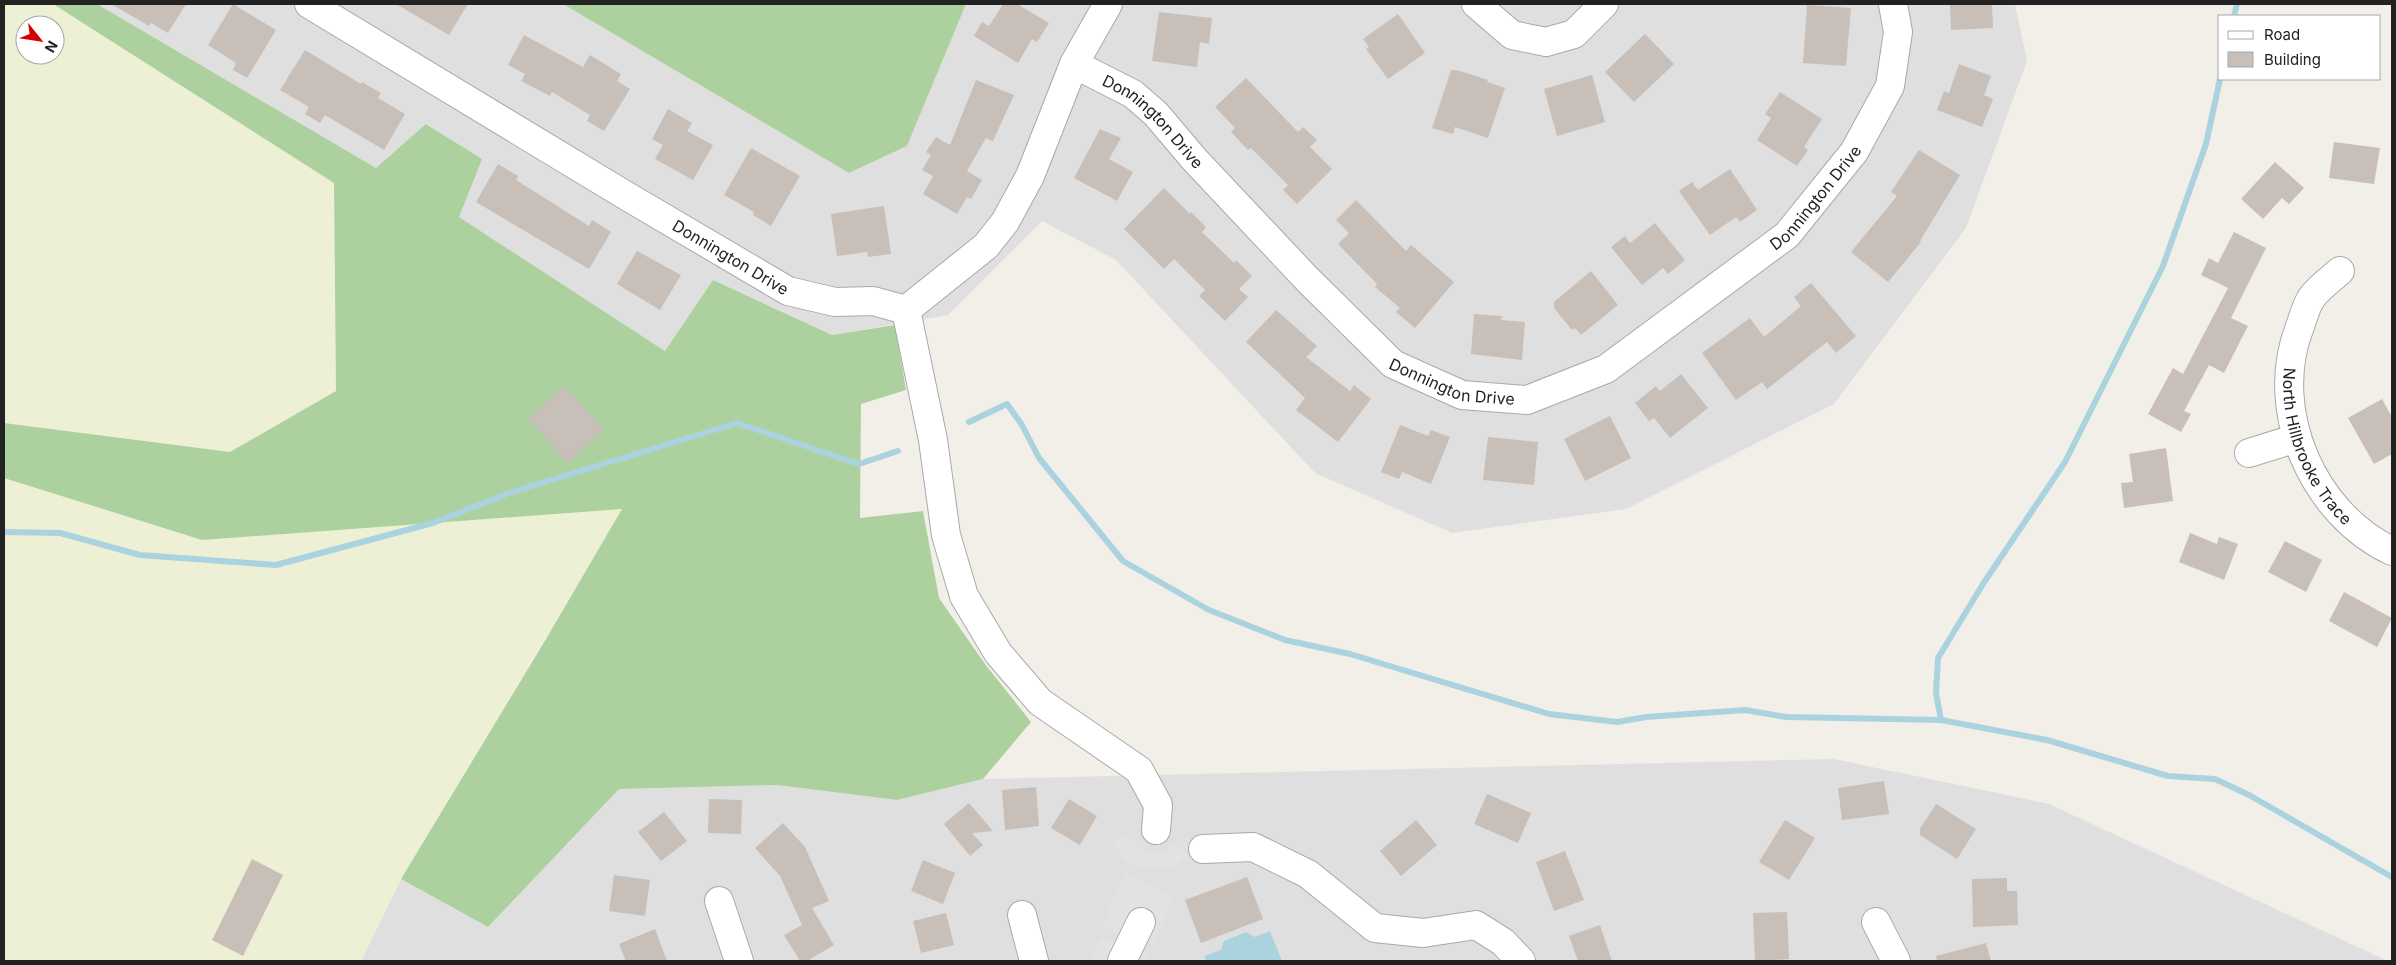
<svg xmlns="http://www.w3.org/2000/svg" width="2396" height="965" font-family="Inter,sans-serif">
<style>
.residential{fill:#e0dfdf}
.farmland{fill:#eef0d5;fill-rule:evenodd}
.forest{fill:#add19e}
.parking{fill:#e2e2e2}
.water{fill:#aad3df}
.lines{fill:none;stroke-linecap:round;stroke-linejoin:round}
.stream{stroke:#aad3df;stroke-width:6}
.building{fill:#c7bfb8}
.minor-casing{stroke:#a9a9a9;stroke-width:30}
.minor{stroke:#fff;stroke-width:28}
.labels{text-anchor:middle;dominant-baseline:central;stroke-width:5;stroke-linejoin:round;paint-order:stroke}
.street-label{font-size:16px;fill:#222;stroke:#fff}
</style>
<rect width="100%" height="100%" fill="#f2efe9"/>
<g class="residential">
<polygon points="97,4 563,4 849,173 907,146 966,4 2015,4 2027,61 1966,228 1834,404 1626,509 1452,533 1315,473 1116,260 1042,221 948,315 832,335 713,280 665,351 459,217 481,159 427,124 376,168"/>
<polygon points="1834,759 2049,804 2388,961 361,961 401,879 488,927 619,789 777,785 897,800 983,779"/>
</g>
<g class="farmland">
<path d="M4,4H53L334,183L336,391L230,452L4,423ZM25,25H55V55H25Z"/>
<polygon points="4,478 202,540 623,508 401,879 361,961 4,961"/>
</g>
<g class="forest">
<polygon points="53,4 97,4 376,168 426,124 482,159 459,217 665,351 713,280 832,335 895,325 906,390 861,404 860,518 923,511 939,598 985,664 1031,722 983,779 897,800 777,785 619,789 488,927 401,879 546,639 622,509 202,540 4,478 4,423 230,452 336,391 334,183"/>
<polygon points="563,4 966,4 907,146 849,173"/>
</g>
<g class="parking">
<polygon points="1126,835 1137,846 1149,852 1165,851 1176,842 1187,855 1179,863 1163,869 1135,867 1124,859 1112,842"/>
<polygon points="1127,872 1174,897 1154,943 1142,939 1140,951 1150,956 1147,961 1089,961 1101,938 1114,943 1118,941 1117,934 1103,927 1114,894"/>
</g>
<polygon class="water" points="1270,931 1282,961 1206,961 1204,956 1221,950 1224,941 1246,932 1255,937"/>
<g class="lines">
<g class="stream">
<polyline points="2234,16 2237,4"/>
<polyline points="969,422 1007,404 1022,425 1039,458 1123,561 1209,610 1285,640 1350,654 1549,714 1617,722 1646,717 1745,710 1786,717 1941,720 2047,740 2168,776 2215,779 2249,795 2392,877"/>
<polyline points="4,532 60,533 140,555 276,565 433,523 509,493 737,423 859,464 898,451"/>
<polyline points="1941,720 1936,693 1938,658 1983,584 2065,462 2163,266 2206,144 2220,79"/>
</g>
</g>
<g class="building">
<polygon points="111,4 186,4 168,33 151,23 149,26"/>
<polygon points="233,4 276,30 247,78 233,70 236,63 208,45"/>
<polygon points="396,4 468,4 449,35"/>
<polygon points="1003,4 1017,4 1049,23 1037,42 1032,39 1018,63 974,36 982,22 989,26"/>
<polygon points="1950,4 1992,4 1993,28 1951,30"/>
<polygon points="1807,5 1851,8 1846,66 1803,63"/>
<polygon points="1159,12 1212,18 1209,44 1200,42 1197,67 1152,61"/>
<polygon points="1398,14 1425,53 1388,79 1366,49 1369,47 1363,39"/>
<polygon points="1645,34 1674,64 1634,102 1605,72"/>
<polygon points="524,35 583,67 590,55 621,74 617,81 630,89 604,131 587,121 590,115 552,92 550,96 521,81 525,74 508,65"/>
<polygon points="305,50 361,84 362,82 381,93 378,98 405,114 384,150 325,115 320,123 305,114 309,107 280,90"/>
<polygon points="1959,64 1991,76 1984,95 1993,99 1982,127 1937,110 1944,91 1949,93"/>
<polygon points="1451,70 1457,70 1488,80 1487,82 1505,88 1488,138 1455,127 1453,134 1432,128"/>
<polygon points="1592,75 1605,122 1557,136 1544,89"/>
<polygon points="1246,78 1298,132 1303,127 1317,140 1310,147 1332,169 1297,204 1283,190 1288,185 1251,148 1248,150 1231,132 1235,128 1215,107"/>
<polygon points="976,80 1014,95 993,141 986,138 967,171 982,180 971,199 967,197 957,214 923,194 933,176 922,170 931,155 926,152 936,137 950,145"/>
<polygon points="1780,92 1822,119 1804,147 1808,150 1797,166 1757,140 1771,118 1765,114"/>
<polygon points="668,109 692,123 687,131 713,145 693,180 655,159 663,145 652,139"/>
<polygon points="1100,129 1121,138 1109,159 1133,172 1117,201 1074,178"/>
<polygon points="2334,142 2380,148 2374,184 2329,178"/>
<polygon points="751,148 800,176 771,226 753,215 754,212 724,195"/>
<polygon points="1919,150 1960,175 1920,241 1921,242 1888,282 1851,252 1897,196 1891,192"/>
<polygon points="2275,162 2304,188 2289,204 2282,198 2263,219 2241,199"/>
<polygon points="498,164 518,176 516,180 589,226 592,220 611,232 589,269 476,202"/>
<polygon points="1730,169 1757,210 1740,222 1736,217 1710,235 1679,191 1692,182 1698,190"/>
<polygon points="1164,188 1190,214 1191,212 1206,227 1202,232 1234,263 1236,260 1252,276 1239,289 1248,297 1225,321 1199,296 1205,290 1174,259 1164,269 1124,229"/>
<polygon points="1356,200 1406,251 1411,245 1454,282 1415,328 1396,312 1400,308 1375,287 1377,284 1338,244 1349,233 1336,220"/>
<polygon points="884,206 891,254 868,257 867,252 837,256 831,214"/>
<polygon points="1655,223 1685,260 1668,274 1663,268 1642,285 1611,247 1625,236 1630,243"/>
<polygon points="2234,232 2266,248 2231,318 2248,326 2224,373 2209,365 2184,411 2191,414 2181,432 2148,414 2173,368 2183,374 2228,288 2201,275 2209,258 2218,263"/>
<polygon points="637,251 681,275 660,310 617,284"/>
<polygon points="1591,271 1618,305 1581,335 1575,328 1572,330 1554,308 1554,302"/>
<polygon points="1811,283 1856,336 1836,353 1827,342 1767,389 1762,382 1736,400 1702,353 1750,318 1764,337 1801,306 1794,297"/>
<polygon points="1276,310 1317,346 1306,357 1350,391 1354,385 1371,399 1338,442 1296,410 1305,398 1246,342"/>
<polygon points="1474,314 1502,316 1501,320 1525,322 1522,360 1471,354"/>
<polygon points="1681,374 1708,408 1670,438 1654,418 1649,421 1635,403 1656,386 1660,391"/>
<polygon points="564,386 604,429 568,463 528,419"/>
<polygon points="2382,399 2392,417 2392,454 2374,464 2348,418"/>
<polygon points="1610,416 1631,458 1585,481 1564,439"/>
<polygon points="1400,425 1428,436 1431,430 1450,437 1431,484 1402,472 1399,479 1381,472"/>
<polygon points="1488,437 1538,442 1534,485 1483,480"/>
<polygon points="2166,448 2173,501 2124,508 2121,483 2133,482 2129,454"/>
<polygon points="2190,533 2217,544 2219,537 2238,544 2224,580 2179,562"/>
<polygon points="2285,541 2322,560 2306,592 2268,572"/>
<polygon points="2344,592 2392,618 2377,647 2329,621"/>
<polygon points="1884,781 1889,814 1842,820 1838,788"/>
<polygon points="1036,787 1039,826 1005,830 1002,790"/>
<polygon points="1487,794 1531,813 1518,843 1474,824"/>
<polygon points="709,799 742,800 741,834 708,833"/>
<polygon points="1069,799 1097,816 1080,845 1051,828"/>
<polygon points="969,803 993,831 972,833 983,845 970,856 944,824"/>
<polygon points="1936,804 1976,829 1957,859 1920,835 1920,829"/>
<polygon points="664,812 687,841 661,861 638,832"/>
<polygon points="1416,820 1437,845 1401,876 1380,851"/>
<polygon points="1785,820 1815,838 1789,880 1759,862"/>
<polygon points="783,823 805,847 829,901 812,908 834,945 807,961 800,961 784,935 802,925 780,876 755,848"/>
<polygon points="1565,851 1584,900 1554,911 1536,862"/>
<polygon points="252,859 283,875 243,956 212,940"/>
<polygon points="923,860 955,873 943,904 911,891"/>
<polygon points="614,875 650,880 645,916 609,911"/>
<polygon points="1247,877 1263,919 1201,943 1185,900"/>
<polygon points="2007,878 2007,891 2017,891 2018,925 1973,927 1972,879"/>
<polygon points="1787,912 1789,959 1755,961 1753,913"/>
<polygon points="946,913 954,945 921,953 913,921"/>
<polygon points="1600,925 1612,961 1578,961 1569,936"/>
<polygon points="655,929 667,961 626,961 619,944"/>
<polygon points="1986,943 1991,961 1937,961 1936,956"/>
</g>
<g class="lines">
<g class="minor-casing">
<g id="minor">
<path id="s1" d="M309,4L625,195L788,291L835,302L873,301L906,310L986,246L1005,222L1030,176L1074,64L1108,4"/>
<polyline points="1476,4 1512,35 1546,42 1574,34 1604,4"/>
<path id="s2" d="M1074,64L1133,94L1156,114L1194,159L1307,279L1393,364L1462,395L1527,400L1606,369L1787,235L1854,152L1890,86L1898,32L1893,4"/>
<path id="s3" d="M2340,271C2331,279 2320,287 2312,297C2306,305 2303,319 2299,329C2268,411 2313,514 2392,551"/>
<polyline points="906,310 933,440 946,535 964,596 998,653 1040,702 1139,770 1158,805 1156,830"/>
<polyline points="2249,453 2297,438"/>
<polyline points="1203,849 1253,847 1308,874 1375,928 1423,933 1476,925 1503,942 1521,961"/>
<polyline points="719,901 739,961"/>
<polyline points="1022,915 1034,961"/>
<polyline points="1876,922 1896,961"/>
<polyline points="1122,961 1141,922"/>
</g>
</g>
<use href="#minor" class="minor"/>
</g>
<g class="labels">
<g class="street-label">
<text stroke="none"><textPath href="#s2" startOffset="99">Donnington Drive</textPath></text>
<text stroke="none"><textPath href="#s2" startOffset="939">Donnington Drive</textPath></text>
<text stroke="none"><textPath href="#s1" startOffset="492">Donnington Drive</textPath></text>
<text stroke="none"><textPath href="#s2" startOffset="504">Donnington Drive</textPath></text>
<text stroke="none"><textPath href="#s3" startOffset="198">North Hillbrooke Trace</textPath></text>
</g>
</g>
<rect width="2396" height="965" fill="none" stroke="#222222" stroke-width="10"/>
<rect x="2218" y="15" width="162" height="65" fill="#ffffff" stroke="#a7a7a7"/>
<rect x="2228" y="31" width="25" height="8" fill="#ffffff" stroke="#a7a7a7"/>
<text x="2264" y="40" font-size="15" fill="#222222">Road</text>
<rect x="2228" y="52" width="25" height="15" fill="#c7bfb8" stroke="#a7a7a7"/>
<text x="2264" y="65" font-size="15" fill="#222222">Building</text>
<g transform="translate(40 40) rotate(120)"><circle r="24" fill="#ffffff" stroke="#a7a7a7"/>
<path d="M0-4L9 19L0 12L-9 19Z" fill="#d40000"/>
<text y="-8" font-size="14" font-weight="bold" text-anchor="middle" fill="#222222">N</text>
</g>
</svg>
